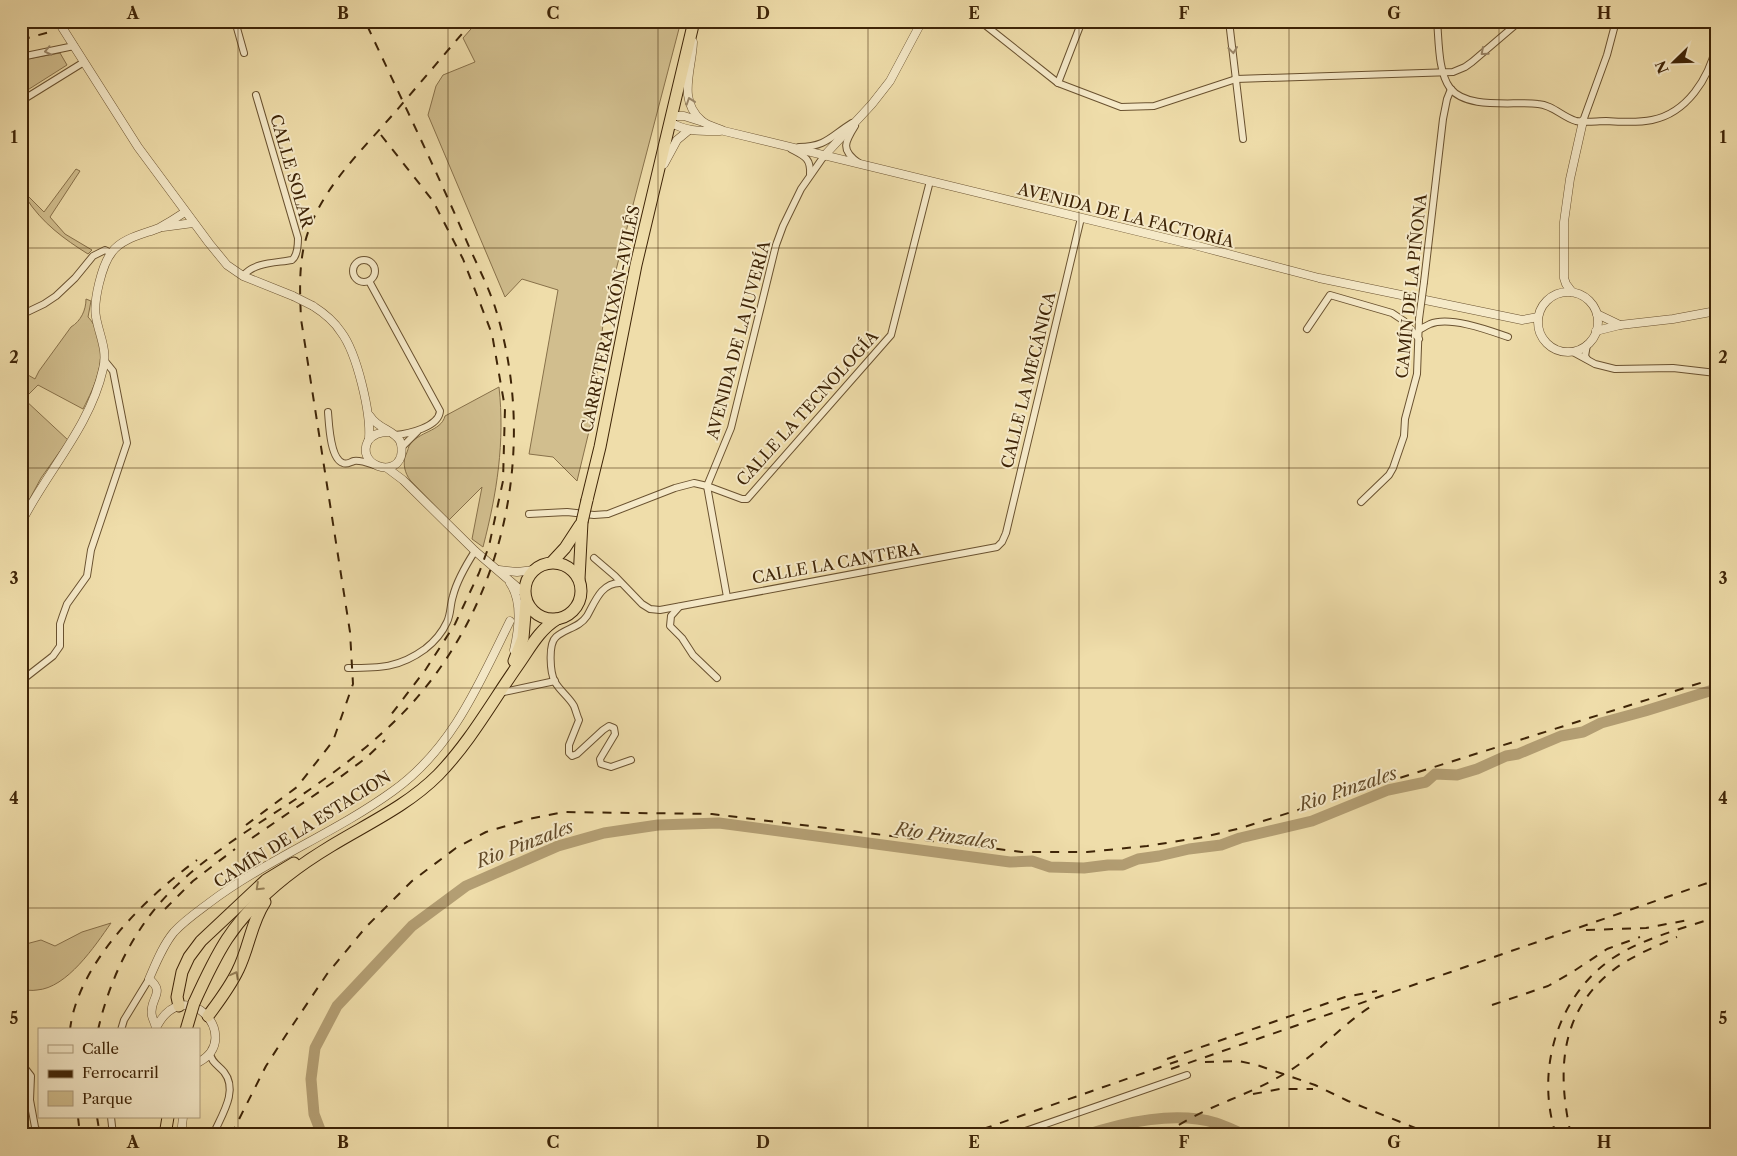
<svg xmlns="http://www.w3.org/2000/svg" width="1737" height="1156" font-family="'Libre Caslon Text',serif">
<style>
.green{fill:#d1be8e;stroke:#88714a}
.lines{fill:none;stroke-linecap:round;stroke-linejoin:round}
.river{stroke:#b39e73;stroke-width:11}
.minor-casing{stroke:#6a5230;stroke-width:8}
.tertiary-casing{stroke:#6a5230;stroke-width:9}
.trunk-casing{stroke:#3e2407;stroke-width:13}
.minor{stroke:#f5e9c8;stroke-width:6}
.tertiary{stroke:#f5e9c8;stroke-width:8}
.trunk{stroke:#efddaa;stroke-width:11}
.rail{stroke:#3e2407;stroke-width:2;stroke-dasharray:9 9;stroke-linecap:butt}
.minor-bridge-casing{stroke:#6a5230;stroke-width:8;stroke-linecap:butt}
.tertiary-bridge-casing{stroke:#6a5230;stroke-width:9;stroke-linecap:butt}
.trunk-bridge-casing{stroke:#3e2407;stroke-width:13;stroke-linecap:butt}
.minor-bridge{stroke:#f5e9c8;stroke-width:6}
.tertiary-bridge{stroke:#f5e9c8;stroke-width:8}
.trunk-bridge{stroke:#efddaa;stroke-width:11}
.oneway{stroke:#9a8668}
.oneway2{stroke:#968058}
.grid{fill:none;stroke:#3e2407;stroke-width:1;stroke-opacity:0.55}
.labels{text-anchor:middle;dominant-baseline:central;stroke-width:4;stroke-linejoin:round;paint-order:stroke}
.street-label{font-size:16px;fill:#3e2407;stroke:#f5e9c8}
.water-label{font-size:18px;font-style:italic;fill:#614927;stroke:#f5e9c8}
.neatline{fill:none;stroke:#3e2407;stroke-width:2}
.grid-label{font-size:16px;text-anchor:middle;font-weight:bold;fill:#3e2407}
</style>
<rect width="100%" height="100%" fill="#efddaa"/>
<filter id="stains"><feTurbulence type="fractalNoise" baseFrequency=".004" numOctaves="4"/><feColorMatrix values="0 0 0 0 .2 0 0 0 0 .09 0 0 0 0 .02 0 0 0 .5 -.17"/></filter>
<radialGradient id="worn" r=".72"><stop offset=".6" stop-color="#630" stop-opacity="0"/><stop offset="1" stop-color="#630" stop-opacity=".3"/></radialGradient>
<g class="green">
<polygon points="478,21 681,21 604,316 591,423 577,481 553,457 529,454 558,290 522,279 505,297 428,115 436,86 443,75 475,62 463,38"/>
<polygon points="60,53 67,65 26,91 21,88 21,60"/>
<path d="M76,169L80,171L50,217L65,234L92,250L88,254C64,239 42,223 26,198L21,201V193L26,198L29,197L44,212Z"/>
<path d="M86,299L91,301L88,317C93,322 95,327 97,334C107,361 95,385 83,409L38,385L24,399L68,440L41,478L21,515V371L35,379L39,371L71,327C81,321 86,310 86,299Z"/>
<path d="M499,387C505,442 497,493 483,547L472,539L482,487L449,520L410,480C405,473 403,465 405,457C407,453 408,449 409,446C418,431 441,432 445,416Z"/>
<path d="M111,923C95,946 67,988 37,990C32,991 26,990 21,989V936L26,944L41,940L55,946L82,932Z"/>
</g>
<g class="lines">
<g class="river">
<polyline points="322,1135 314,1114 311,1079 315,1048 337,1006 412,926 466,886 558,846 604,833 658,825 719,823 1010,862 1032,861 1050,867 1084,868 1108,865 1123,865 1138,859 1159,856 1189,849 1221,845 1240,838 1312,821 1388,790 1426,782 1435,774 1457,775 1477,769 1506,756 1518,754 1561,736 1583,732 1601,723 1645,711 1716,689"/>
<path d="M1086,1135C1124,1122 1176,1111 1216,1123C1226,1126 1235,1131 1245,1135"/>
</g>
<g class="minor-casing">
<g id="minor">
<polyline points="235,21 244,53"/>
<polyline points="980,21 1058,83 1121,107 1154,106 1236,79 1453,72 1465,67 1472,62 1520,21"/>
<polyline points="1229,21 1243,139"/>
<path d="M1437,21C1439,41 1438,72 1450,88C1467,110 1513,101 1538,104C1553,105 1562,117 1576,121C1585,123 1597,121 1606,121C1621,122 1638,123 1652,120C1687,113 1709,78 1716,46"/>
<polyline points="21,57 74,46"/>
<polyline points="1058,83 1082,21"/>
<polyline points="21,101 84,62"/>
<polyline points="1583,121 1607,55 1616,21"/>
<path d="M855,126C845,142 840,150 859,163"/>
<path d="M799,147C826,147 831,136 852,123"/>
<path d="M791,149C804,156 811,158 810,174"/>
<circle cx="364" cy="271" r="11"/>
<path d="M243,276C254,262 276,263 292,260C297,256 298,245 298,238L256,95"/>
<path d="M369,281L440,411C439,427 408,434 395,435"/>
<polyline points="1424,282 1443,119 1447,99 1451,89"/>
<polyline points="21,315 44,304 56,296 75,278 93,256 105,250 111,253"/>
<polyline points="1307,329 1330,295 1392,313 1404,321 1419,339"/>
<path d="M1419,330C1422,328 1426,326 1430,324C1450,316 1488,330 1508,337"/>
<polyline points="1573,352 1595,364 1615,369 1673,368 1716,373"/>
<polyline points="1587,359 1585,356 1587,345"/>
<path d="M328,412C329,424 330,459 343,463C347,465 350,462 354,461C360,460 368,463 374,465"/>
<polyline points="402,447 417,432"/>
<polyline points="1361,502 1389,475 1393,468 1404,436 1405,419 1417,374 1419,319"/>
<polyline points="529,514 567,512 594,515 608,514 675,488 694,483 707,486 742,499 747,499 891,335 930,181"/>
<polyline points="594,558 615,576 642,604 650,609 660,610 997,547 1002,542 1006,533 1081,218"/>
<path d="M620,583C601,583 595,602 587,616C579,628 566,628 556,637C548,644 550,673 555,682C560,691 569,697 574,706C576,711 577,716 579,720L569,745V753L572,756L577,754L603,730L609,726L614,728L615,734L600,759L601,764L611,767L631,760"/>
<polyline points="727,597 707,486 731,428 776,245 783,226 801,189 824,156"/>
<polyline points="679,607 671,616 670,626 682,638 693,655 717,678"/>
<path d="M348,668C380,668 399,668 425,649C434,642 442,633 447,622C451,614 450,605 453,596C457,580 466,565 475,551"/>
<polyline points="21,681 53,656 60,646 60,624 63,615 67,604 87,576 91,550 127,443 113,371 104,360"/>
<polyline points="499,693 555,681"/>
<polyline points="121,1030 124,1020 149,979"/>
<path d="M210,1053C211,1062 218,1065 224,1072C239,1091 221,1116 213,1135"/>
<polyline points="21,1063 31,1076 30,1100 35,1127 39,1135"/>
<polyline points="111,1117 113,1135"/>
<polyline points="1014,1135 1187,1075"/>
</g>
</g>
<g class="tertiary-casing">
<g id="tertiary">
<polyline points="58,21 138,147 209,243 227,265 243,276 293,296"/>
<path d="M693,42C692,70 677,100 702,121C708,126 718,128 724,131L1194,245L1319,278L1522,320L1538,317"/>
<polyline points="672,116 684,116 703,122"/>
<path d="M670,122C686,132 702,131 720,131"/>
<polyline points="824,156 872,104 890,81 922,21"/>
<polyline points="664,164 677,140 689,130"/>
<polyline points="163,227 193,223"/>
<circle cx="1568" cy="322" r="30"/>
<polyline points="1572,292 1566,284 1564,278 1564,222 1570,179 1583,121"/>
<path d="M313,306C324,313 334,321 341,332C357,353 371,413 369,439"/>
<polyline points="1597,314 1620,325"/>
<polyline points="1596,331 1620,325 1673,319 1716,311"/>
<path d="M370,416C378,429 394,430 400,441C402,446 402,451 401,456C394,479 356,464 368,441C373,434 380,432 388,432"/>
<polyline points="387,468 403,480 475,551 524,593"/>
<path d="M21,523C47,471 90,427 103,369C108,350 99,335 96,317C93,301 102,264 112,252C122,238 144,234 159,228C168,223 176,218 185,212"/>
<polyline points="499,570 517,572 534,570"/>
<path d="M510,583C523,602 519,629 514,650"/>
<path d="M156,1028C155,1023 153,1020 152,1016C148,999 167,993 149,979C156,963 163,945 174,932C184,921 197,912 209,903C266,860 335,833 393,791C452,749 479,684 510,621"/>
<path d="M156,1028C185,970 244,1038 199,1062"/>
<polyline points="181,1135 183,1117"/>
</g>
</g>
<g class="trunk-casing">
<g id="trunk">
<polyline points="587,500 600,447 636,265 694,21"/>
<polyline points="552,562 565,548 580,525"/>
<circle cx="553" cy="591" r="28"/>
<polyline points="579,579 582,522"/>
<polyline points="514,661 523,638 526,602"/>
<path d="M194,1003C204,981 214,959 227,939C253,900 291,870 331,846C367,824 407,806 438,775C470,742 492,702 518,665C530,648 539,630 557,619"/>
<polyline points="179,1006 177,997 182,972 189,957 201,941 266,880 294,863"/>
<path d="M208,1016C219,1001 230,987 238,970C249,948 251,923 265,902"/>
<polyline points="165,1135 168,1117"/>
</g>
</g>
<use href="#minor" class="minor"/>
<use href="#tertiary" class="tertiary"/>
<use href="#trunk" class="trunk"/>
<g class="rail">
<polyline points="21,40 53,31"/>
<polyline points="381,135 433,201 463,259 492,334 505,408 503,481 489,546 479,573 455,624 426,669 387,720"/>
<path d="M246,825L297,787L333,741L353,684L350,632L301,319C300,296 299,273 303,251C314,194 360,153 396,111C422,81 447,51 473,21"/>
<polyline points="252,838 335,781 366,758 385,740"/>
<polyline points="165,909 193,881 235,849"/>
<polyline points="1586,930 1646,928 1688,920"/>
<polyline points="1492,1005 1548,986 1571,973 1607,949 1640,937"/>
<path d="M70,1030C77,964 146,897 197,860"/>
<path d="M98,1030C110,977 135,926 174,888C210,853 255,826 296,799C347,764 398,726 435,675C512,571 534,430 495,307C487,283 474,259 464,235C433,163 398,92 365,21"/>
<polyline points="1167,1059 1345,997 1377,991"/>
<polyline points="1205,1062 1239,1061 1257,1065 1315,1085 1348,1101 1433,1135"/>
<polyline points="1171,1069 1716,880"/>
<polyline points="1253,1094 1280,1089 1313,1089"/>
<polyline points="78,1117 80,1135"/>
<polyline points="97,1117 100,1135"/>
<polyline points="231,1135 266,1066 286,1035 327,974 366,927 412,881 456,848 486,832 529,819 564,812 712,814 1022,852 1087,852 1147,846 1204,837 1241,828 1716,678"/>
<polyline points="966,1135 1178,1061"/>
<path d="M1164,1135C1203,1106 1244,1098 1284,1074C1318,1055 1341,1024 1375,1004"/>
<path d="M1556,1135C1535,1071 1557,996 1613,958C1643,938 1682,929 1716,917"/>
<path d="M1571,1135C1557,1073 1559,1013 1612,971C1631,956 1655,947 1677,937"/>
</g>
<g class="minor-bridge-casing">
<polyline id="minor-bridge" points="1419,319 1424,282"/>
</g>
<g class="tertiary-bridge-casing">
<polyline id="tertiary-bridge" points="293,296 313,306"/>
</g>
<g class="trunk-bridge-casing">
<g id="trunk-bridge">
<polyline points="582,522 587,500"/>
<polyline points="186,1030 194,1003"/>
</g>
</g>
<use href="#minor-bridge" class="minor-bridge"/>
<use href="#tertiary-bridge" class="tertiary-bridge"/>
<use href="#trunk-bridge" class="trunk-bridge"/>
</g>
<defs><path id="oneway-chevron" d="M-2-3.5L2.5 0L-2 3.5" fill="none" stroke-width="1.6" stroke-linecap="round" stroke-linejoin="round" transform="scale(1.25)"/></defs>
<g class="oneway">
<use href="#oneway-chevron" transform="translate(1233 50) rotate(83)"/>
<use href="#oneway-chevron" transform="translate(48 51) rotate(168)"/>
<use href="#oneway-chevron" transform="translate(1484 52) rotate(139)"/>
<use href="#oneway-chevron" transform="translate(690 101) rotate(-109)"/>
</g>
<g class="oneway2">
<use href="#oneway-chevron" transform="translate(259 887) rotate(137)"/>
<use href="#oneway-chevron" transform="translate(235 975) rotate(-62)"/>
</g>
<path class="grid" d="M238,21V1135M448,21V1135M658,21V1135M868,21V1135M1079,21V1135M1289,21V1135M1499,21V1135M21,248H1716M21,468H1716M21,688H1716M21,908H1716"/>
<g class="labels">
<g class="street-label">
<text transform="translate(292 171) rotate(74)">CALLE SOLAR</text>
<text transform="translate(1126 215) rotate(14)">AVENIDA DE LA FACTORÍA</text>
<text transform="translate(1411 286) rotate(-84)">CAMÍN DE LA PIÑONA</text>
<text transform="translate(610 319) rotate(-78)">CARRETERA XIXÓN-AVILÉS</text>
<text transform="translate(738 340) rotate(-75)">AVENIDA DE LA JUVERÍA</text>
<text transform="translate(1028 380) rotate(-76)">CALLE LA MECÁNICA</text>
<text transform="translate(807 408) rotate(-48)">CALLE LA TECNOLOGÍA</text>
<text transform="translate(836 563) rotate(-10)">CALLE LA CANTERA</text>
<text transform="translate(302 829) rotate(-32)">CAMÍN DE LA ESTACION</text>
</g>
<g class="water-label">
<text transform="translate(1348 789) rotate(-19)">Rio Pinzales</text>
<text transform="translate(946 836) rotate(8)">Rio Pinzales</text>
<text transform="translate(525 844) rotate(-21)">Rio Pinzales</text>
</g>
</g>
<rect width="1737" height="1156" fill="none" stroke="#efddaa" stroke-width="55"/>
<rect x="38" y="1028" width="162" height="90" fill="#f5e9c8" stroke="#ac9a7b"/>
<rect x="48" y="1045" width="25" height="8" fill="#f5e9c8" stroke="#ac9a7b"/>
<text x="82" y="1054" font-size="15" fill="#3e2407">Calle</text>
<rect x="48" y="1070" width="25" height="8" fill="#3e2407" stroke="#ac9a7b"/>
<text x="82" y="1078" font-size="15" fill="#3e2407">Ferrocarril</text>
<rect x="48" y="1091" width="25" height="15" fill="#d1be8e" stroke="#ac9a7b"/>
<text x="82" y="1104" font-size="15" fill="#3e2407">Parque</text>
<g transform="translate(1674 62) rotate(247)" stroke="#f5e9c8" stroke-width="4" paint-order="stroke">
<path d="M0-4L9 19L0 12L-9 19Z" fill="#3e2407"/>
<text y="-8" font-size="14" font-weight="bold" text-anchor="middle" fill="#3e2407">N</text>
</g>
<rect x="28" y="28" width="1682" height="1100" class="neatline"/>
<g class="grid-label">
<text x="133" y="19">A</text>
<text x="343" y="19">B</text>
<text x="553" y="19">C</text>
<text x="763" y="19">D</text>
<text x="974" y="19">E</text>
<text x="1184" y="19">F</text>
<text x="1394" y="19">G</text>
<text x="1604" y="19">H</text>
<text x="14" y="143">1</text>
<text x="1723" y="143">1</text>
<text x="14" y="363">2</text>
<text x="1723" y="363">2</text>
<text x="14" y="584">3</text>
<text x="1723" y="584">3</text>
<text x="14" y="804">4</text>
<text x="1723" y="804">4</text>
<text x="14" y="1024">5</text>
<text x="1723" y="1024">5</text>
<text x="133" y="1148">A</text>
<text x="343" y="1148">B</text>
<text x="553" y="1148">C</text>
<text x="763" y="1148">D</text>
<text x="974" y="1148">E</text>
<text x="1184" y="1148">F</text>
<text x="1394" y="1148">G</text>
<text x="1604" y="1148">H</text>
</g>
<rect width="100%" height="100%" filter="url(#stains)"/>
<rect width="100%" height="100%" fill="url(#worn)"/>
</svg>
